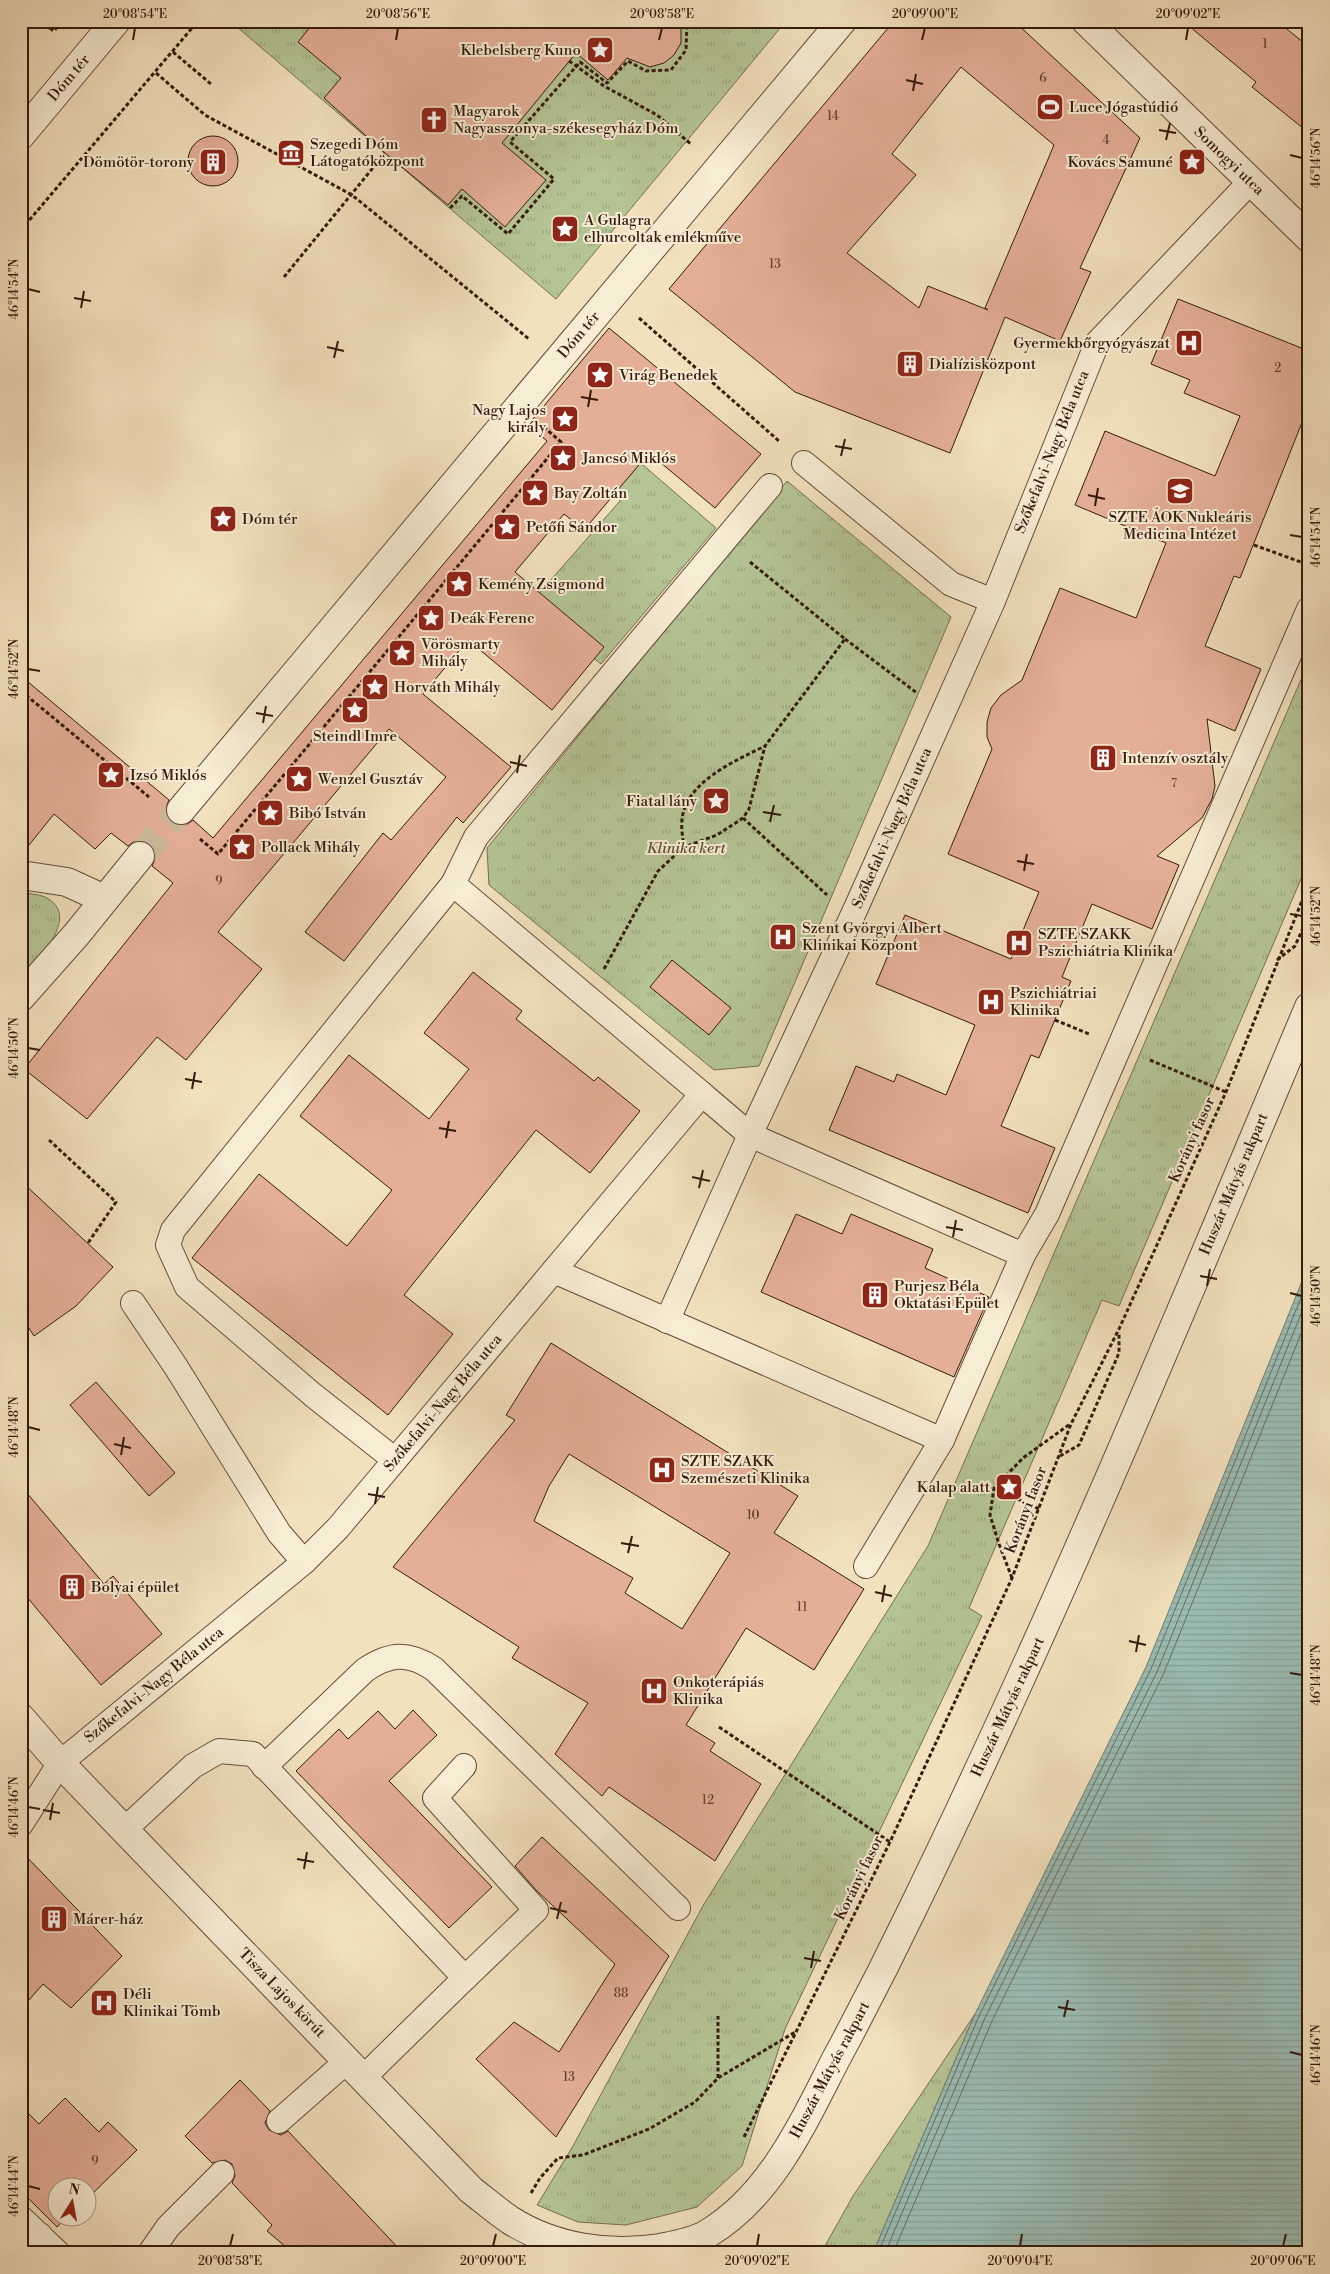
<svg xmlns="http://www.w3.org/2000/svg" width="1330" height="2274" font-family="'Libre Bodoni',serif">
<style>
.grass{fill:url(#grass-tufts);stroke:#756f52}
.water{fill:url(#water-rules);stroke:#727c71}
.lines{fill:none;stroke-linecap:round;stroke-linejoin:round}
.shore{stroke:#686c60;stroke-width:1}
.building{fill:#e4af97;stroke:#351a0e;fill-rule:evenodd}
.minor-tunnel{stroke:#ccb99a;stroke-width:28;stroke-dasharray:28 14;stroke-linecap:butt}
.service-casing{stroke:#644c3a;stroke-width:26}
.pedestrian-casing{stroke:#644c3a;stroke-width:30}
.minor-casing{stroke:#644c3a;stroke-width:30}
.tertiary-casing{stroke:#644c3a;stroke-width:30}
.path{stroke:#351a0e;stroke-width:3;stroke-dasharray:4 2.5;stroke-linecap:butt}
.service{stroke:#f7ecd4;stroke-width:24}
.pedestrian{stroke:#f7ecd4;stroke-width:28}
.minor{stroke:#f7ecd4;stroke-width:28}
.tertiary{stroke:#f7ecd4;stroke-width:28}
.ticks{fill:none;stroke:#351a0e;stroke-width:2}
.labels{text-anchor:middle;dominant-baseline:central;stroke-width:4;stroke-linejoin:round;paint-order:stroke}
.number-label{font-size:12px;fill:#613f30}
.poi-label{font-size:15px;fill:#351a0e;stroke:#f7ecd4;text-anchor:start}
.street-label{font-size:15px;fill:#351a0e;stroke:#f7ecd4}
.park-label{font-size:15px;font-style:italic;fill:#5b4d36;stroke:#f7ecd4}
.neatline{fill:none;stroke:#351a0e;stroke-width:2}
.ticks-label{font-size:12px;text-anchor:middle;fill:#351a0e}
</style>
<defs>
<pattern id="grass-tufts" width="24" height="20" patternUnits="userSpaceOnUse" patternTransform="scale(1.25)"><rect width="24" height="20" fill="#b5c495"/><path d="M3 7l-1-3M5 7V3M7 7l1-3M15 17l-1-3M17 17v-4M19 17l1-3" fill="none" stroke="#9ca87f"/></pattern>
<pattern id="water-rules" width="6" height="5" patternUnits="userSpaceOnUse" patternTransform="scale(1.25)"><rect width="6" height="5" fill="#9bbdb3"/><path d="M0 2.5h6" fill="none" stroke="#86a299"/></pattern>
</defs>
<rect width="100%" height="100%" fill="#f2e1bd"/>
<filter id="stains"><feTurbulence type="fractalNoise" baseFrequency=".004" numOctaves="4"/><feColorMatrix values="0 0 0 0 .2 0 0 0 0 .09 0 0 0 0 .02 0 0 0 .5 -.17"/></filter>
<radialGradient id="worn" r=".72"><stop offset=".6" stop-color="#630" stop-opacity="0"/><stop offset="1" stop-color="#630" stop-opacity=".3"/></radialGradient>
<g class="grass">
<polygon points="230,21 786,21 556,299"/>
<polygon points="621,446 716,528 601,664 528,606 620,501 616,491"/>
<polygon points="787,481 951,617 759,1066 714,1070 489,885 487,848"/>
<polygon points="1309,661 1309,860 1119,1306 1102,1300 969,1608 982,1616 785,2029 742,2166 697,2207 626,2225 578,2222 537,2205 573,2146 704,1904 928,1546"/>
<path d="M21,892C28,894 38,894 45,897C83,916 37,960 21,978Z"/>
<polygon points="975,2014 873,2253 821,2253 853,2196"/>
</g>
<polygon class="water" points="1309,1264 1309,2253 873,2253 975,2014 1146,1667"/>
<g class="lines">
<g class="shore">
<polyline points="878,2253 979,2016 1151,1669 1309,1278"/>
<polyline points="885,2253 985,2018 1157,1672 1309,1294"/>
<polyline points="893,2253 992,2021 1163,1675 1309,1314"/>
</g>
</g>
<g class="building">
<polygon points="315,21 681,21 681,43 674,55 664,63 650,67 627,58 608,80 576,53 502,143 546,180 505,227 462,189 448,205 385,153 324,98 341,78 298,42"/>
<path d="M894,21H1014L1140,138L1080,268L1091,272L1060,341L1005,317L950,453L795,392L669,289ZM961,67L1054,145L985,308L988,310L928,286L919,308L847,253L916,175L892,154Z"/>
<polygon points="1183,21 1277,21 1309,47 1309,133 1252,87 1256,82"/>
<circle cx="213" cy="161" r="25"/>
<polygon points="1178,299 1309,351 1309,405 1240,578 1234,576 1205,646 1261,669 1235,731 1207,719 1215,786 1212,799 1202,818 1157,856 1179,865 1152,929 1092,904 1062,977 1071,981 1039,1058 1031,1055 1001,1126 1055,1148 1028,1213 829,1130 856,1066 894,1082 897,1074 946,1095 975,1025 876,984 905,915 1011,959 1039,892 948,854 992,749 987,737 987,722 991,708 1001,695 1022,680 1060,588 1136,618 1166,543 1075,505 1105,431 1215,476 1240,416 1184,393 1190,380 1151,364"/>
<polygon points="609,328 761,454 715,508 649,453 584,530 564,514 515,572 604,647 552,710 468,640 423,694 511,767 463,823 457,817 344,961 305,932 383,833 391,840 446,777 389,729 218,932 262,969 186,1060 157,1037 87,1119 24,1069 173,883 152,866 155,859 155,851 149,844 142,841 135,841 128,846 111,833 95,849 54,814 21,855 21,676 169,800 166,807 166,815 171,822 179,825 186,825 193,820 213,838 547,441 528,425"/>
<polygon points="672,960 731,1008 709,1035 650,987"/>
<polygon points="473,972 522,1011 516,1019 594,1081 598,1077 640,1111 590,1173 536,1130 404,1295 453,1334 388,1415 192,1258 259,1174 347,1246 392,1190 300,1116 349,1055 429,1119 469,1069 424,1033"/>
<polygon points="21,1181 113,1267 76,1306 34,1336 21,1316"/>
<polygon points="796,1214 842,1234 851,1214 933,1249 925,1268 989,1297 954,1377 761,1292"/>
<path d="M551,1343L798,1496L774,1533L864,1589L814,1670L746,1628L686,1725L715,1743L710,1751L761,1784L715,1861L609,1787L602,1796L555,1754L588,1703L512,1658L519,1647L393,1567L515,1420L506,1415ZM569,1454L730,1553L682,1629L625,1593L633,1578L534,1521L549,1486Z"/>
<polygon points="96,1382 175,1473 149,1496 70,1405"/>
<polygon points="21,1486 104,1584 113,1576 162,1634 101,1685 21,1590"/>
<polygon points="413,1710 437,1735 389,1781 492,1887 449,1928 296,1771 339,1729 348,1739 378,1711 395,1729"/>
<polygon points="542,1837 669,1956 556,2137 476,2059 514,2022 559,2052 615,1964 536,1890 515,1866"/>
<polygon points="21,1851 122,1956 71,2008 43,1984 21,2009"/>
<polygon points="240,2080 270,2111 265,2123 269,2130 281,2135 288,2131 403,2253 293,2253 267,2231 272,2225 232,2183 235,2176 232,2164 225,2160 212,2163 185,2136"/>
<polygon points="65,2098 99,2132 108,2122 137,2150 88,2198 88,2186 58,2186 58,2216 68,2216 57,2227 21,2191 21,2106 39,2124"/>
</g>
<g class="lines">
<polyline class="minor-tunnel" points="140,856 181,810"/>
<g class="service-casing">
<g id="service">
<polyline points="804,463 951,584 993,601"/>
<polyline points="702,1094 453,884 476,837 770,486"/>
<polyline points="554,1271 942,1440"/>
<polyline points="133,1303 176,1367 279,1533 304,1562"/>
<polyline points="667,1321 750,1135 1023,1255"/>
<polyline points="395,1460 313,1395 187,1287 168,1245 173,1230 453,884"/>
<polyline points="866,1566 942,1440 1023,1255 1047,1214 1309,609"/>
<path d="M264,1767L365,1670C390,1653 409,1652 434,1669L678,1908"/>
<polyline points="21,1824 60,1763 304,1562 338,1528 702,1094 750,1135 856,908 993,601 1097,343 1250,182"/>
<polyline points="124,1830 193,1766 219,1751 253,1754 465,1978 536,1910 435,1798 464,1766"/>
<polyline points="363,2078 465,1978"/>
<polyline points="279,2121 347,2061"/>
<polyline points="21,2218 58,2253"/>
<polyline points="29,2253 40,2235"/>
<polyline points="150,2253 168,2227 222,2173"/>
</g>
</g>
<g class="pedestrian-casing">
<polyline id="pedestrian" points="21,135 116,21"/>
</g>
<g class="minor-casing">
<g id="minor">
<polyline points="1086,21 1309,238"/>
<polyline points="181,810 842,21"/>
<polyline points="21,875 67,882 104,899"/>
<polyline points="21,997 76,935 140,856"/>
</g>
</g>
<g class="tertiary-casing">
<path id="tertiary" d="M21,1718L60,1763L471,2190C484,2200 497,2211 510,2220C554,2248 609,2256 660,2248C675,2245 694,2242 707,2234C771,2196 803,2123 836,2059C863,2009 889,1958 914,1906C1057,1612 1182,1309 1309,1007"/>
</g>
<g class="path">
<polyline points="39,21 54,31 62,21"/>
<polyline points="21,32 30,21"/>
<polyline points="173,52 211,84"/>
<polyline points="569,61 604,86 657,115 692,145"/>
<polyline points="156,73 205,115 352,195 529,339"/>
<polyline points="450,208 462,196 508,234 554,179 510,142 580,62 607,83 628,61 646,71 671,70 686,50 687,21"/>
<polyline points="21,230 198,21"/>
<polyline points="284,277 385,153"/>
<polyline points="639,318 779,441"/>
<polyline points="1254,545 1309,565"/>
<path d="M750,562L845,639L765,746L749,809L743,818L717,835L684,847C683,839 681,829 682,820C685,782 735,761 765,746"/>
<polyline points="845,639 917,693"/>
<polyline points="21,691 149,797"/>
<polyline points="743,818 827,895"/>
<polyline points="200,839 218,854 561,442 546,429"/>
<polyline points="1277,960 1295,946 1309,915"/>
<polyline points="604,969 658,871 684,847"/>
<polyline points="1055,1020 1089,1034"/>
<polyline points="1150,1060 1226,1092"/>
<polyline points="21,1082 22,1083"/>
<polyline points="49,1140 116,1202 88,1243"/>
<polyline points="1060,1456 1079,1445 1119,1353 1119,1332"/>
<polyline points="994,1488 1039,1509"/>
<polyline points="1012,1578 999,1544 990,1515 994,1488 1023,1458 1070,1424"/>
<polyline points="719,1727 890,1842"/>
<polyline points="718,2078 718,2016"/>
<polyline points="744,2137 890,1842 1012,1578 1071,1424 1119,1329 1226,1092 1309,883"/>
<polyline points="531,2193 540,2178 558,2158 583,2155 649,2129 695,2102 718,2078 797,2031"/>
</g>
<use href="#service" class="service"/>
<use href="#pedestrian" class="pedestrian"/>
<use href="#minor" class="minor"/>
<use href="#tertiary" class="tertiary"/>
</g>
<path class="ticks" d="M133,40L135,28M396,40L398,28M659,40L662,28M922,40L925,28M1186,40L1188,28M906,80L923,84M913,91L916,74M1159,130L1176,133M1166,140L1170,123M1290,155L1302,158M28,289L40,292M74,298L91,301M81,308L84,291M327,347L344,351M334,358L338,341M581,397L598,400M588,407L591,390M835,446L852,449M841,456L845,439M1088,495L1105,499M1095,506L1098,488M1290,535L1302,537M28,669L40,671M256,713L273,716M263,723L266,706M510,762L527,766M517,773L520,755M763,812L781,815M770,822L774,805M1017,861L1034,864M1024,871L1027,854M1290,914L1302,916M28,1048L40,1050M185,1079L202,1082M192,1089L195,1072M439,1128L456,1131M446,1138L449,1121M692,1177L710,1181M699,1188L703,1170M946,1227L963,1230M953,1237L956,1220M1200,1276L1217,1279M1207,1286L1210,1269M1290,1293L1302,1296M28,1427L40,1430M114,1444L131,1448M121,1455L124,1437M368,1494L385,1497M375,1504L378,1487M621,1543L639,1546M628,1553L632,1536M875,1592L892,1596M882,1602L885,1585M1129,1641L1146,1645M1136,1652L1139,1635M1290,1673L1302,1675M28,1807L40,1809M43,1810L60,1813M50,1820L53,1803M297,1859L314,1862M304,1869L307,1852M550,1908L567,1912M557,1919L561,1902M804,1958L821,1961M811,1968L814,1951M1058,2007L1075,2010M1064,2017L1068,2000M1290,2052L1302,2055M28,2186L40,2189M230,2246L233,2234M493,2246L496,2234M757,2246L759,2234M1020,2246L1022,2234M1283,2246L1286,2234"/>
<defs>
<g id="sight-square" transform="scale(1.4375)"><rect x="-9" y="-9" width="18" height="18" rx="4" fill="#8f2418" stroke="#f7ecd4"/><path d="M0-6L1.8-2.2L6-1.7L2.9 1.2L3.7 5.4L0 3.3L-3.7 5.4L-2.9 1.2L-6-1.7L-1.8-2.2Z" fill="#fff"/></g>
<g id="stadium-square" transform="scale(1.4375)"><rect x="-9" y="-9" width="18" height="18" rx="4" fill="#8f2418" stroke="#f7ecd4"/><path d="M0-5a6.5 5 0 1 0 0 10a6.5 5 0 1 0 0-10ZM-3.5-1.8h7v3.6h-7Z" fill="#fff"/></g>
<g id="church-square" transform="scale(1.4375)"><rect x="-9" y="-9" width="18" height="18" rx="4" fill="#8f2418" stroke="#f7ecd4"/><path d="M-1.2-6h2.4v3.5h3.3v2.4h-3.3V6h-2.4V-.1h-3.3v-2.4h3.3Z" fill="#fff"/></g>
<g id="museum-square" transform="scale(1.4375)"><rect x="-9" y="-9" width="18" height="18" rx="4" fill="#8f2418" stroke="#f7ecd4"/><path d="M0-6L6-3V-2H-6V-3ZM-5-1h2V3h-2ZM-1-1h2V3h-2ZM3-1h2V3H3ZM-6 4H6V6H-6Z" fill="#fff"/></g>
<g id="building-square" transform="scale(1.4375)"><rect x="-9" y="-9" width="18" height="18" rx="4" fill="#8f2418" stroke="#f7ecd4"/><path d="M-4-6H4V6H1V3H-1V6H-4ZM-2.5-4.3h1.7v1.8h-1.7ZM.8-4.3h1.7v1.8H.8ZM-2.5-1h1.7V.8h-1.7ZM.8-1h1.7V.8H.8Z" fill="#fff"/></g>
<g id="hospital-square" transform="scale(1.4375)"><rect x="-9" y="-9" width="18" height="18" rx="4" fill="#8f2418" stroke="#f7ecd4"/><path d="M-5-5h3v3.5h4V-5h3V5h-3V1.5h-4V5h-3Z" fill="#fff"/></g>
<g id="university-square" transform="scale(1.4375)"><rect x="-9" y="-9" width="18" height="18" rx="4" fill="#8f2418" stroke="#f7ecd4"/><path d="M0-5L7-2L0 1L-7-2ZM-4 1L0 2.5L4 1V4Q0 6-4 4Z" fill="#fff"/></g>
</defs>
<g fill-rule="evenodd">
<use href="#sight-square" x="600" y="50"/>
<use href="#stadium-square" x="1050" y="107"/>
<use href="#church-square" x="434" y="120"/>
<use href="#museum-square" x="291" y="153"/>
<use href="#building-square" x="213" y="162"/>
<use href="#sight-square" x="1192" y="162"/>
<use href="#sight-square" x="565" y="229"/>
<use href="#hospital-square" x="1189" y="343"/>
<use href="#building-square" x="910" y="364"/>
<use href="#sight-square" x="600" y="375"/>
<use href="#sight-square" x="565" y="419"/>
<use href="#sight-square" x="563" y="458"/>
<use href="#university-square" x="1180" y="491"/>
<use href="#sight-square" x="535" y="493"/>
<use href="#sight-square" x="223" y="519"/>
<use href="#sight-square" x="507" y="527"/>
<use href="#sight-square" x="459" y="584"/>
<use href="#sight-square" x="431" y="618"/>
<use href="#sight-square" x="402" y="653"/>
<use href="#sight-square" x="375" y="687"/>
<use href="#sight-square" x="355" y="710"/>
<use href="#building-square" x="1103" y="758"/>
<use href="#sight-square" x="111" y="775"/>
<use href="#sight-square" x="299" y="779"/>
<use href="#sight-square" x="716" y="801"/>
<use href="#sight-square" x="270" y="813"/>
<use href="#sight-square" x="242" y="847"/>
<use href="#hospital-square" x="783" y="937"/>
<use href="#hospital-square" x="1019" y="943"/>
<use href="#hospital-square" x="991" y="1002"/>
<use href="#building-square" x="875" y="1295"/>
<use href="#hospital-square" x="662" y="1470"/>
<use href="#sight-square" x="1009" y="1487"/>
<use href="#building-square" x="72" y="1587"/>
<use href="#hospital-square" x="654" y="1691"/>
<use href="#building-square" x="54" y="1919"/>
<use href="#hospital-square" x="104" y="2003"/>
</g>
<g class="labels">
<g class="number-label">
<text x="1265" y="44">1</text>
<text x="1043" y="78">6</text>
<text x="833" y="116">14</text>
<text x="1106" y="140">4</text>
<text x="775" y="264">13</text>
<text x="1278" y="368">2</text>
<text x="1174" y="783">7</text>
<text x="219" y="881">9</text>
<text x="753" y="1515">10</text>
<text x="802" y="1607">11</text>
<text x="708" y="1800">12</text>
<text x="621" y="1993">88</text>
<text x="569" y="2077">13</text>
<text x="95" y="2161">9</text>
</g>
<g class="poi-label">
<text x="581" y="50" text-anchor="end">Klebelsberg Kuno</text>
<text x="1069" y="107">Luce Jógastúdió</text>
<text x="453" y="111">Magyarok<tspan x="453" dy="17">Nagyasszonya-székesegyház Dóm</tspan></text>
<text x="310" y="144">Szegedi Dóm<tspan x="310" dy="17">Látogatóközpont</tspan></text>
<text x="194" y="162" text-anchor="end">Dömötör-torony</text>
<text x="1173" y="162" text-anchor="end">Kovács Samuné</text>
<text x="584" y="220">A Gulagra<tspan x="584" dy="17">elhurcoltak emlékműve</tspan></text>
<text x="1170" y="343" text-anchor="end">Gyermekbőrgyógyászat</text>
<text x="929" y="364">Dialízisközpont</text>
<text x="619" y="375">Virág Benedek</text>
<text x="546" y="410" text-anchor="end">Nagy Lajos<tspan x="546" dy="17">király</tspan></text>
<text x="582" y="458">Jancsó Miklós</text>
<text x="554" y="493">Bay Zoltán</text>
<text x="1180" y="517" text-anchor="middle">SZTE ÁOK Nukleáris<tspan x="1180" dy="17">Medicina Intézet</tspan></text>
<text x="242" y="519">Dóm tér</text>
<text x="526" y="527">Petőfi Sándor</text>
<text x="478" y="584">Kemény Zsigmond</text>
<text x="450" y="618">Deák Ferenc</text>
<text x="421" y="644">Vörösmarty<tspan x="421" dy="17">Mihály</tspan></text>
<text x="394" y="687">Horváth Mihály</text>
<text x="355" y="736" text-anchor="middle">Steindl Imre</text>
<text x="1122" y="758">Intenzív osztály</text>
<text x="130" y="775">Izsó Miklós</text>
<text x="318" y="779">Wenzel Gusztáv</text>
<text x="697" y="801" text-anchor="end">Fiatal lány</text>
<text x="289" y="813">Bibó István</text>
<text x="261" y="847">Pollack Mihály</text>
<text x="802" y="928">Szent Györgyi Albert<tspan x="802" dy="17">Klinikai Központ</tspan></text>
<text x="1038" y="934">SZTE SZAKK<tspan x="1038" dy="17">Pszichiátria Klinika</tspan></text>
<text x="1010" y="993">Pszichiátriai<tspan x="1010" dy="17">Klinika</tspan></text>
<text x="894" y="1286">Purjesz Béla<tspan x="894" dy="17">Oktatási Épület</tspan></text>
<text x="681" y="1461">SZTE SZAKK<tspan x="681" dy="17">Szemészeti Klinika</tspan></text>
<text x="990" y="1487" text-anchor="end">Kalap alatt</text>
<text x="91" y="1587">Bolyai épület</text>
<text x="673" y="1682">Onkoterápiás<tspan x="673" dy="17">Klinika</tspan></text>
<text x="73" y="1919">Márer-ház</text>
<text x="123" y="1994">Déli<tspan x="123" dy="17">Klinikai Tömb</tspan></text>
</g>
<g class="street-label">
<text transform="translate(69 78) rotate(-50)">Dóm tér</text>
<text transform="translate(1229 161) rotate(44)">Somogyi utca</text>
<text transform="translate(579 335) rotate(-50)">Dóm tér</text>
<text transform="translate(1052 452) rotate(-68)">Szőkefalvi-Nagy Béla utca</text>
<text transform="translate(892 828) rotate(-66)">Szőkefalvi-Nagy Béla utca</text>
<text transform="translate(1192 1140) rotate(-66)">Korányi fasor</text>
<text transform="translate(1234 1184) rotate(-67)">Huszár Mátyás rakpart</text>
<text transform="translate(443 1403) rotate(-50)">Szőkefalvi-Nagy Béla utca</text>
<text transform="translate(1026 1510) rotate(-69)">Korányi fasor</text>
<text transform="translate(154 1685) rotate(-39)">Szőkefalvi-Nagy Béla utca</text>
<text transform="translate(1008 1707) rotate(-65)">Huszár Mátyás rakpart</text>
<text transform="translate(859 1878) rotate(-64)">Korányi fasor</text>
<text transform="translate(282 1993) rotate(46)">Tisza Lajos körút</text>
<text transform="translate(830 2070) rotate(-62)">Huszár Mátyás rakpart</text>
</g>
<g class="park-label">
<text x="686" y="848">Klinika kert</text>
</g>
</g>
<rect width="1330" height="2274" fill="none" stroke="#f2e1bd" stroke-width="55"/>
<g transform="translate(72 2202) rotate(11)"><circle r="24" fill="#f7ecd4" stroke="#a99885"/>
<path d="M0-4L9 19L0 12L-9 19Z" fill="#8f2418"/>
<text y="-8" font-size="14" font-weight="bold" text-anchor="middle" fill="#351a0e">N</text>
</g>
<rect x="28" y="28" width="1274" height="2218" class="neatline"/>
<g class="ticks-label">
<text x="135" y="18">20°08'54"E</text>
<text x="398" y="18">20°08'56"E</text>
<text x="662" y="18">20°08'58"E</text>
<text x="925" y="18">20°09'00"E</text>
<text x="1188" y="18">20°09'02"E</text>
<text transform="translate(1316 158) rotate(-90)" y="4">46°14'56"N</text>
<text transform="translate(14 289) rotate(-90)" y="4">46°14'54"N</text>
<text transform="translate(1316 537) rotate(-90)" y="4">46°14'54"N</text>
<text transform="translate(14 669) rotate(-90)" y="4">46°14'52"N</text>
<text transform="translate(1316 916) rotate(-90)" y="4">46°14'52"N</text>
<text transform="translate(14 1048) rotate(-90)" y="4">46°14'50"N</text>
<text transform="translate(1316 1296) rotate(-90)" y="4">46°14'50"N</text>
<text transform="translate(14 1427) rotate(-90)" y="4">46°14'48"N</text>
<text transform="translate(1316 1675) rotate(-90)" y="4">46°14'48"N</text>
<text transform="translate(14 1807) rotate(-90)" y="4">46°14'46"N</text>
<text transform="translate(1316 2055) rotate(-90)" y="4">46°14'46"N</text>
<text transform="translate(14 2186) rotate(-90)" y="4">46°14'44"N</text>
<text x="230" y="2265">20°08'58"E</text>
<text x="493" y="2265">20°09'00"E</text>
<text x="757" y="2265">20°09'02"E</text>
<text x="1020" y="2265">20°09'04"E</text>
<text x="1283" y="2265">20°09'06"E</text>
</g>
<rect width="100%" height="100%" filter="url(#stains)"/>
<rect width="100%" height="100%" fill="url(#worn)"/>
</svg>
